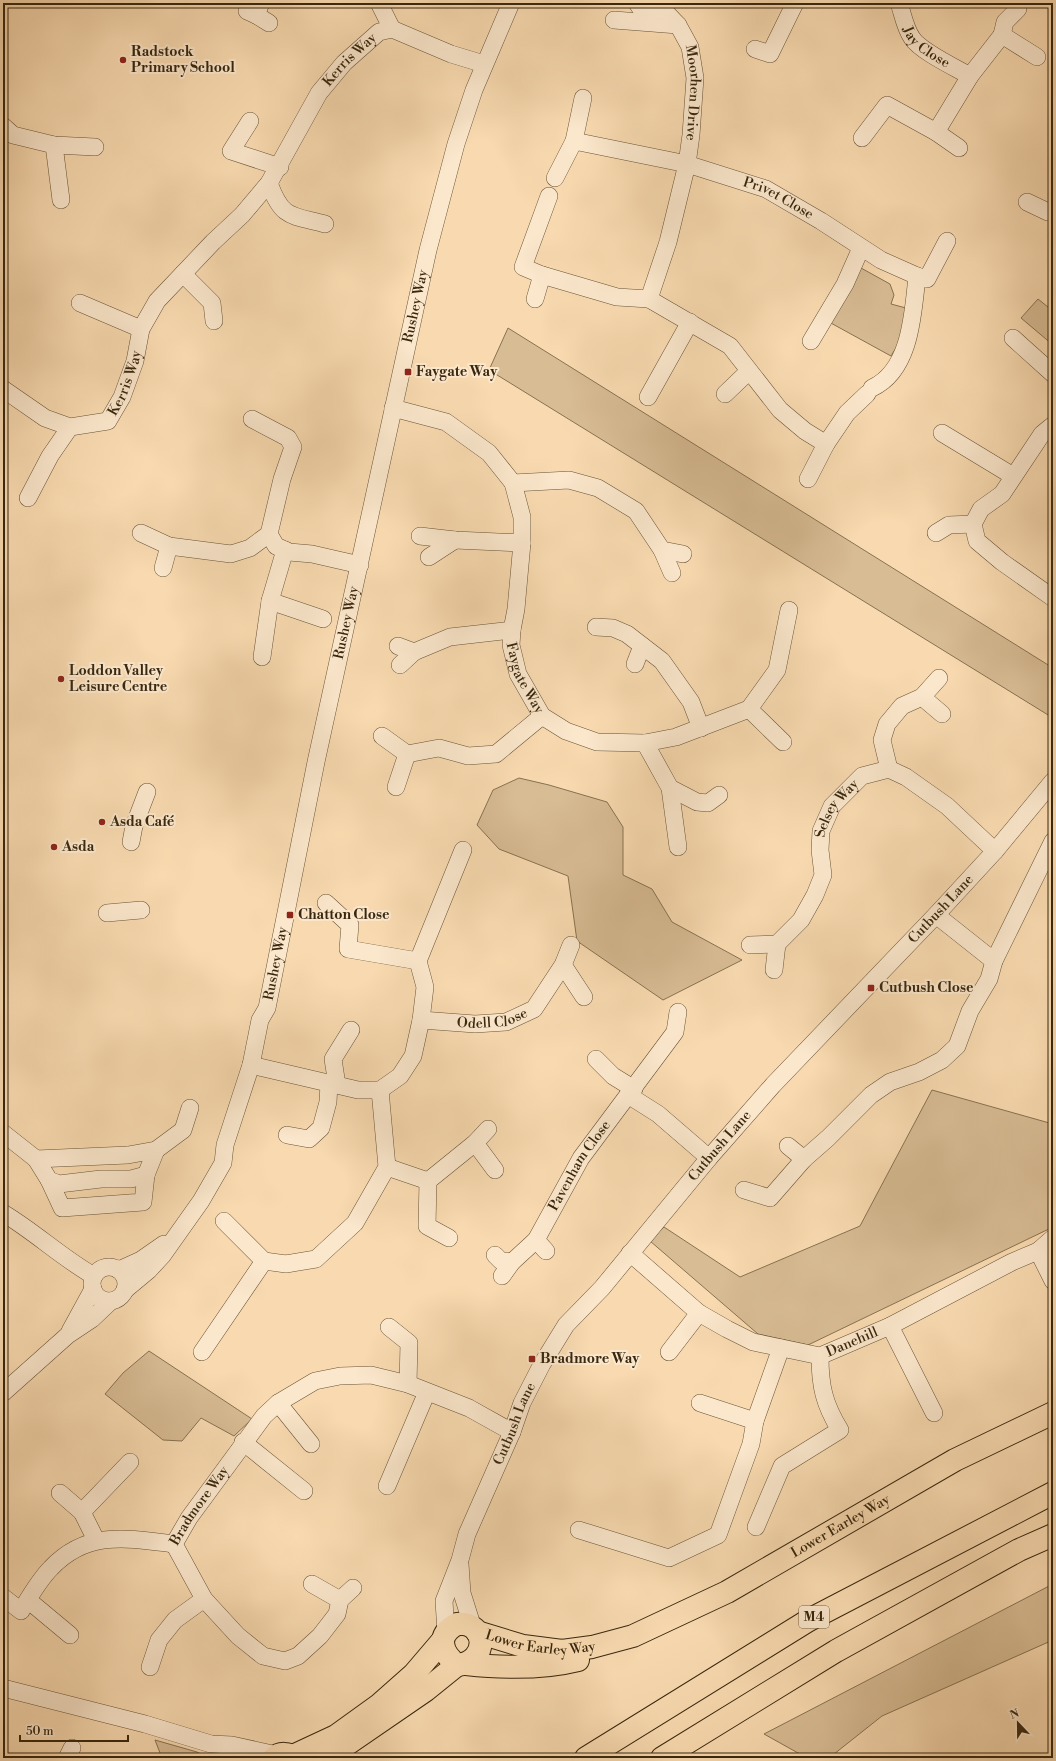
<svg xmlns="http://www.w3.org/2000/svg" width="1056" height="1761" font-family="'Libre Bodoni',serif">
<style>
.green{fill:#d8bc94;stroke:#887251}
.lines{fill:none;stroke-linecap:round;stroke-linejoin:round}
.minor-casing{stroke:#685436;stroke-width:18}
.major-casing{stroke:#38270e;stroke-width:24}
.highway-casing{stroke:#38270e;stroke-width:24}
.minor{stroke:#fbe7cc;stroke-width:17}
.major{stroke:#f9dab0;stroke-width:22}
.highway{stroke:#f9dab0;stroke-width:22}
.poi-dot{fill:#8f2418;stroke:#fbe7cc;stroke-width:1.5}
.labels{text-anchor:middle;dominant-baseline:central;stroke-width:4;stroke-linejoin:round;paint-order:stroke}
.shield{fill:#fbe7cc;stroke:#726147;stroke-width:1}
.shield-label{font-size:13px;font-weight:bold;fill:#38270e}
.street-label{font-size:14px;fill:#38270e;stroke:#fbe7cc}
.poi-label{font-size:14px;font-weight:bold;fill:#38270e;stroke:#fbe7cc;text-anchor:start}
</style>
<rect width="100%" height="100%" fill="#f9dab0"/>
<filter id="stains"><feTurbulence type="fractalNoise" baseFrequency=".005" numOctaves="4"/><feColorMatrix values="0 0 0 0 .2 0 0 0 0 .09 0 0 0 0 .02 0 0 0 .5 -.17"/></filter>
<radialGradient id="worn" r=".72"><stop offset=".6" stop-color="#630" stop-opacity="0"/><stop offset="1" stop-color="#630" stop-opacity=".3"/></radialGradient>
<g class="green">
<polygon points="861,268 890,284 894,295 891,304 906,308 908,328 891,356 829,322"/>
<polygon points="1038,299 1053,311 1053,345 1021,318"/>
<polygon points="508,328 1053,668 1053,718 489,370"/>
<polygon points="519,778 549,785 607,802 623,827 623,875 652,889 672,922 742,960 663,1000 577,941 568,876 499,849 477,825 493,790"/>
<polygon points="932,1090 1053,1124 1053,1227 808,1345 758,1334 650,1241 664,1227 740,1277 860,1226"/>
<polygon points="149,1351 252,1419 234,1436 201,1418 182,1441 163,1440 105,1394 123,1373"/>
<polygon points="1053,1584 1053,1640 882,1716 829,1758 807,1758 764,1734"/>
<polygon points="155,1740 197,1752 209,1758 162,1758"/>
</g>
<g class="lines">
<g class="minor-casing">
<g id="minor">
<polyline points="379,3 392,29"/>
<polyline points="637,3 641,9 649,11 656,8 658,3"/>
<path id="s1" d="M899,3C903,15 905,28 912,38C920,51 956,68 970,76L1002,35L1037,57"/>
<path id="s2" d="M658,4L678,25L690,47L695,78L691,135L687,164L668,242L649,299L730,346L780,410L805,431L826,444L808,479"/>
<polyline points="247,11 256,15 261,3"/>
<polyline points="256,15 269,23"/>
<polyline points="614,20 678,25"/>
<polyline points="1002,35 1005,22 1018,9"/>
<polyline points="755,49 770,54 795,3"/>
<polyline points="250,121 231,151 280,167"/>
<polyline points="3,126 13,135 54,145 95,147"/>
<polyline points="936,132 970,76"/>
<polyline points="862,138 887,105 936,132 959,148"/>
<path id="s3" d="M574,141L687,164L766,189L821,221L881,260L917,276C913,313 911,370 872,388"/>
<polyline points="54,145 61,200"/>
<polyline points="555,178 574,141 583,98"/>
<path d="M269,183C282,219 291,215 325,224"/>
<polyline points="549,196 523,267 542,275 617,297 649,299"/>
<polyline points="1027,202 1048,212 1053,210"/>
<polyline points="183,274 212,303 214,321"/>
<polyline points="917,276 927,279 947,241"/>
<polyline points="535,299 542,275"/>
<polyline points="80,303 141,329"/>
<polyline points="1013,338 1053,374"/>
<polyline points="811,341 845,284 861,248"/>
<path id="s4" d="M3,389L45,418L70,427L108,421L122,397L135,361L141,329L157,301L213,242L242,215L269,183L319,93L344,63L379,32L392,29L451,54L484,64"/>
<polyline points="725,394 748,372"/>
<polyline points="648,397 690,322"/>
<path id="s5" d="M393,408L446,422L489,453L513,483L522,517V543L516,609L512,630L511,645L518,674L542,716L566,731L597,742L645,743L676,737L749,709L777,670L789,610"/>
<polyline points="252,419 288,438 293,447 282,479 269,534 276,546 289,552 312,554 360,565"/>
<polyline points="1053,425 1042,434 1002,494 981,509 973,524 977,541 1002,562 1053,598"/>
<polyline points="942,433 1013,476"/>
<polyline points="826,444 847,413 867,394"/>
<polyline points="513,483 569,480 598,488 636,511 662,550 683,554"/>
<polyline points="28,498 50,456 70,427"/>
<polyline points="141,533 169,546 231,554 250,548 269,534"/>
<polyline points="936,533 949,525 973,524"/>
<polyline points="420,536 455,540 522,543"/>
<polyline points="662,550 672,573"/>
<polyline points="429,557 455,540"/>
<polyline points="163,568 169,546"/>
<polyline points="270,601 323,619"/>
<polyline points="596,627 613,628 627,634 662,661 691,702 701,728"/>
<polyline points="398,646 414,652 450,637 512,630"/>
<polyline points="262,657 270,601 285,550"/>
<polyline points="635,664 642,646"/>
<polyline points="400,665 414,652"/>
<polyline points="922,697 942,714"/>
<polyline points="749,709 783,742"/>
<polyline points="382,736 407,754 439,748 468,756 496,754 542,716"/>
<polyline points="645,743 670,788 678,847"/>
<polyline points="889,769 882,740 887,724 902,706 922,697 939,678"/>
<polyline points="396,787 407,754"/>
<polyline points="670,788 697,802 708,803 719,795"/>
<polyline points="131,842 134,826 147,792"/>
<polyline points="326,903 350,925 348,949 418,961"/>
<polyline points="107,913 141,910"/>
<polyline points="936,915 994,961"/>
<path id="s6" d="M750,945L777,944L801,920L815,895L823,875L820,850L821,831L832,806L862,776L889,769L906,777L947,806L995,851"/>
<polyline points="563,965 584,997"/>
<polyline points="774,970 777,944"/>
<path id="s7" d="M421,1020L475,1024L506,1022L534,1009L563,965L571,945"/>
<polyline points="596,1059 613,1076 634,1089"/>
<polyline points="251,1065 358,1090 380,1090 400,1076 413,1056 421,1020 425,987 418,961 463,850"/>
<polyline points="337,1085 333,1059 351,1030"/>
<polyline points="628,1095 675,1032 678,1012"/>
<polyline points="3,1133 36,1159 128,1155 156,1150 183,1130 190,1108"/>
<polyline points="287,1135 309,1139 321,1128 328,1102 329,1084"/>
<polyline points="475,1143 495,1170"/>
<polyline points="788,1146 804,1159 828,1138 871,1095 890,1082 919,1072 942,1060 957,1046 970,1011 989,979 994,961 1053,841"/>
<polyline points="36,1159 49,1180 59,1184 101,1179 131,1179 146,1175 156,1150"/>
<polyline points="387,1167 428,1181 475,1143 488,1129"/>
<polyline points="49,1180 62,1208 143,1202 146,1175"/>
<polyline points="428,1181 427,1226 449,1238"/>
<polyline points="744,1190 770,1198 804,1159"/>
<path d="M3,1213C35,1232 62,1258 94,1276"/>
<polyline points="224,1221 264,1261"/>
<polyline points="536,1240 546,1251"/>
<polyline points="1038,1251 1053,1281"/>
<path id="s8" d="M630,1253L699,1313L727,1329L753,1342L820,1356L890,1326L1012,1262L1038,1251L1053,1238"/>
<polyline points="495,1255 501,1261 512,1262"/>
<circle cx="109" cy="1284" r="17"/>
<polyline points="119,1270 141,1260 164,1244"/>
<path id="s9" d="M502,1276L512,1262L536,1240L581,1158L628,1095L658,1114L709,1158"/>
<path id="s10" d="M125,1290L149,1270L162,1256L201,1201L223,1163L225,1145L251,1065L260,1020L267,1008L316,762L428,250L456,144L474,90L511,3"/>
<polyline points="890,1326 934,1413"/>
<polyline points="389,1327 409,1343 408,1384"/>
<polyline points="70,1331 93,1289"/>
<polyline points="202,1352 264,1261 286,1264 316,1259 355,1223 387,1167 380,1090"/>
<polyline points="669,1352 699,1313"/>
<polyline points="3,1393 68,1335 92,1319 111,1301"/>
<polyline points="278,1403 311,1444"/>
<polyline points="700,1403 755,1421"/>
<polyline points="243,1442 304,1491"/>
<polyline points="387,1486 427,1392"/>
<polyline points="60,1493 82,1512"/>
<path d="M756,1527L782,1466L840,1430C824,1404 820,1386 820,1356"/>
<polyline points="579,1530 669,1558 718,1535 751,1444 755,1421 781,1348"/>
<polyline points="96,1540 82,1512 130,1462"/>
<path id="s11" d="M174,1544L189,1518L264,1416L278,1403L315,1381L340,1376L371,1375L408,1384L469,1408L512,1432"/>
<polyline points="174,1544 204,1599 238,1636 263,1656 285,1661 298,1656 320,1636 337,1614 340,1600 353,1588"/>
<polyline points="460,1564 462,1593 473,1628"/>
<polyline points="312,1584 340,1600"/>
<path d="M3,1597L21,1611C30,1596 39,1580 51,1568C87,1530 127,1538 174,1544"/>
<polyline points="28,1600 70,1635"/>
<path id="s12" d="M446,1632L444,1601L460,1560L467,1534L512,1432L522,1403L542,1364L566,1325L602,1288L709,1158L773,1085L936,915L995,851L1053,781"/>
<polyline points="150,1667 159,1640 175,1620 204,1599"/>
<polyline points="3,1688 145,1724 211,1744 232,1745 277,1755"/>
<polyline points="67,1758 72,1748"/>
</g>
</g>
<g class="major-casing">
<g id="major">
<path d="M457,1624C488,1621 489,1662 457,1665C441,1652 436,1635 457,1624Z"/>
<path id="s13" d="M477,1632L523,1646L562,1651L592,1647L633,1636L727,1592L955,1460L1053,1413"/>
<path d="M466,1664C503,1668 542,1669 578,1660"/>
<polyline points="293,1756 336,1736 379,1705 414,1674 443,1640"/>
<path d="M274,1758C280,1752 289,1753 295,1758"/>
<polyline points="327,1758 426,1690 457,1665"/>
</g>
</g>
<g class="highway-casing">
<g id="highway">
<polyline points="586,1758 809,1620 1053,1493"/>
<polyline points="662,1758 836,1651 1019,1550 1053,1535"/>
</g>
</g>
<use href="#minor" class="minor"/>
<use href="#major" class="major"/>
<use href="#highway" class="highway"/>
</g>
<g class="poi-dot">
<circle cx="123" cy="60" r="4"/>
<rect x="404" y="368" width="8" height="8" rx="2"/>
<circle cx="61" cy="679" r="4"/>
<circle cx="102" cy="822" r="4"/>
<circle cx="54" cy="847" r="4"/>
<rect x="286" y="911" width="8" height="8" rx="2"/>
<rect x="867" y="984" width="8" height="8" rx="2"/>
<rect x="528" y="1355" width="8" height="8" rx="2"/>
</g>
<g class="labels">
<rect class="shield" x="799" y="1606" width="30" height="22" rx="3"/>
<g class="shield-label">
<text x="814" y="1617">M4</text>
</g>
<g class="street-label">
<text stroke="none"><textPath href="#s1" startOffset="54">Jay Close</textPath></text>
<text stroke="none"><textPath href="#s4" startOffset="558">Kerris Way</textPath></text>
<text stroke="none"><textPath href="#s2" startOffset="100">Moorhen Drive</textPath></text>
<text stroke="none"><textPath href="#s3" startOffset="213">Privet Close</textPath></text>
<text stroke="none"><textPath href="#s10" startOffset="1041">Rushey Way</textPath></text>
<text stroke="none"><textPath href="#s4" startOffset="158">Kerris Way</textPath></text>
<text stroke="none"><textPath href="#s10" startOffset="717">Rushey Way</textPath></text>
<text stroke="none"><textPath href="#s5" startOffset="346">Faygate Way</textPath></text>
<text stroke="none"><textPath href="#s6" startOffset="183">Selsey Way</textPath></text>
<text stroke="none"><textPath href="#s12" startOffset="894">Cutbush Lane</textPath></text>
<text stroke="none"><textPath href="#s10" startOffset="369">Rushey Way</textPath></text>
<text stroke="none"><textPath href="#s7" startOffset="72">Odell Close</textPath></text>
<text stroke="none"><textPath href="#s12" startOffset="570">Cutbush Lane</textPath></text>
<text stroke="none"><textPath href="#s9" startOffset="136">Pavenham Close</textPath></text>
<text stroke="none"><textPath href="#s8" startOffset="256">Danehill</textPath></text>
<text stroke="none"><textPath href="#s12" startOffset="222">Cutbush Lane</textPath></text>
<text stroke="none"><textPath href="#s11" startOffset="46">Bradmore Way</textPath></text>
<text stroke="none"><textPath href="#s13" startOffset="395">Lower Earley Way</textPath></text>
<text stroke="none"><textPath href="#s13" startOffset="65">Lower Earley Way</textPath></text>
</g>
<g class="poi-label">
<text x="131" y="52">Radstock<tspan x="131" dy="16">Primary School</tspan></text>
<text x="416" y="372">Faygate Way</text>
<text x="69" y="671">Loddon Valley<tspan x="69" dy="16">Leisure Centre</tspan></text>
<text x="110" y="822">Asda Café</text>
<text x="62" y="847">Asda</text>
<text x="298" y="915">Chatton Close</text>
<text x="879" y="988">Cutbush Close</text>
<text x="540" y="1359">Bradmore Way</text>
</g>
</g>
<rect width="1056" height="1761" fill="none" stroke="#f9dab0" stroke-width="16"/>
<rect x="4" y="4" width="1048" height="1753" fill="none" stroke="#38270e" stroke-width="2"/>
<rect x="8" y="8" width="1040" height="1745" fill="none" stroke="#38270e"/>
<g transform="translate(1018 1723) rotate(338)" stroke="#fbe7cc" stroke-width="3" paint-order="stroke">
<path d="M0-3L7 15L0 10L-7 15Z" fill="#38270e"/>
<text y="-6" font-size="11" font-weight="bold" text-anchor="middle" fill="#38270e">N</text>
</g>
<path d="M20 1735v6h108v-6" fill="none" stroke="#38270e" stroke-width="2"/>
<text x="26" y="1735" font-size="12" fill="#38270e" stroke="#fbe7cc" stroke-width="3" paint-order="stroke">50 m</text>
<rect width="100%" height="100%" filter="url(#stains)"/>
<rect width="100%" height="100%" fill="url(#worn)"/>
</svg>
